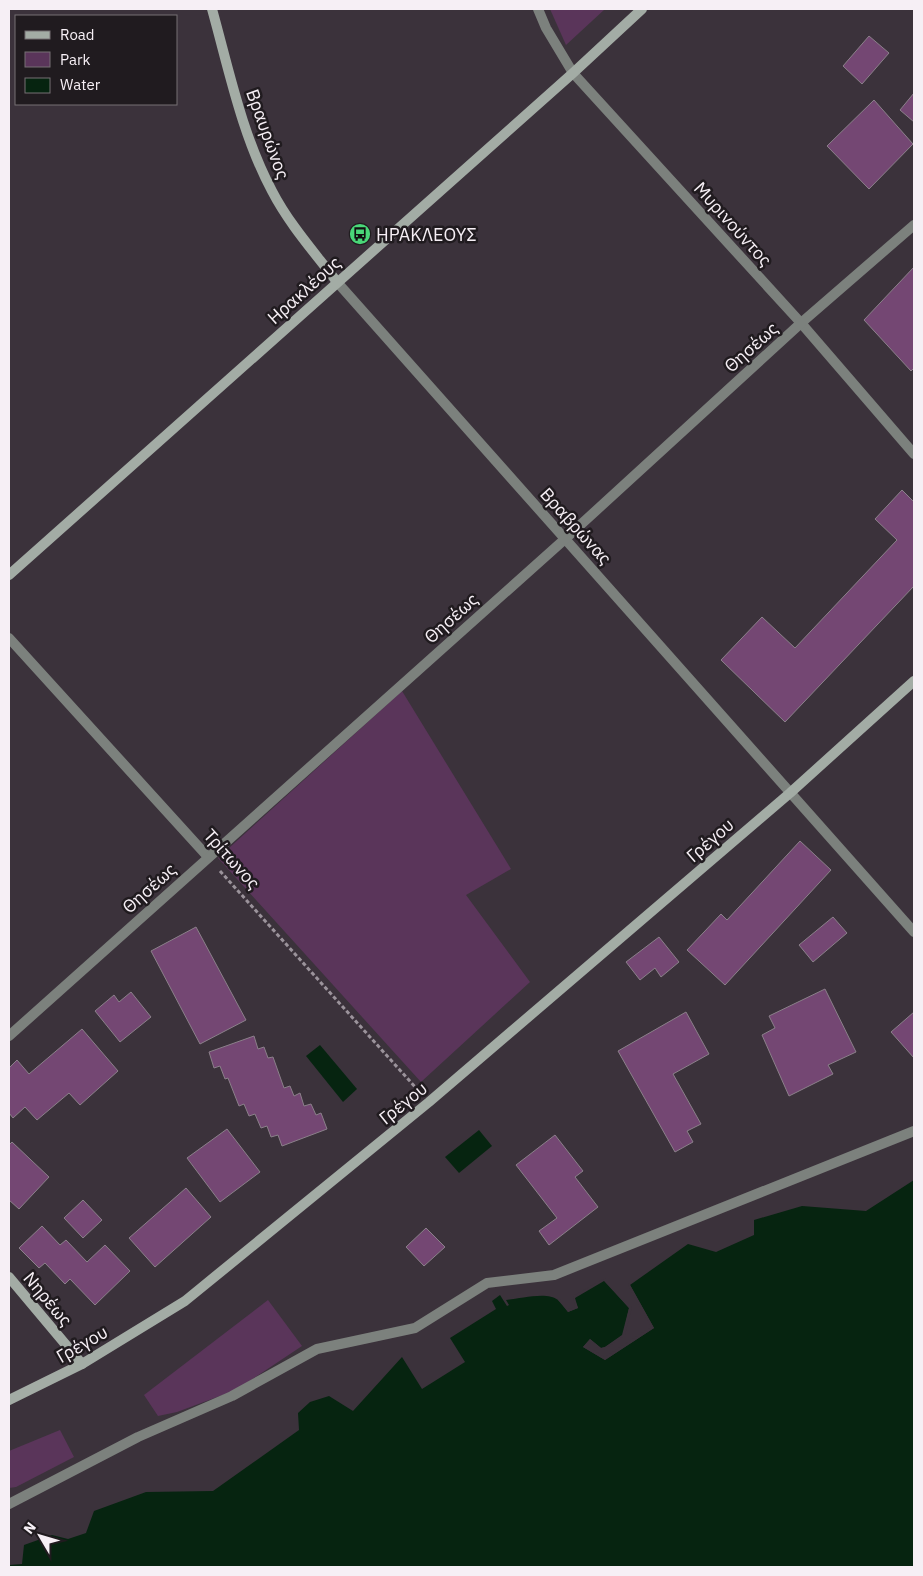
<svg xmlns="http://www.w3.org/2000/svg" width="923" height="1576" font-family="'IBM Plex Sans',sans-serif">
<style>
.green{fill:#5a355a}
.water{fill:#062410}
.pier{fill:#3b323b}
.building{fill:#744773;stroke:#8b808a}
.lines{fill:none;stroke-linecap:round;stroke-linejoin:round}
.path{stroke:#9b939b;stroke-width:3;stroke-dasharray:4 2.5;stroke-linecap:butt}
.street{stroke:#7c817d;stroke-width:10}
.secondary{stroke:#a3aca5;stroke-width:10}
.labels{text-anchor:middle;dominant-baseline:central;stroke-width:5;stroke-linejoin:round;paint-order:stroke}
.street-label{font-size:18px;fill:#f6eff5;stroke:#201b1f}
.poi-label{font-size:18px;fill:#f6eff5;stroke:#201b1f;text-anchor:start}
</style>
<rect width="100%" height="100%" fill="#3b323b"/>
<g class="green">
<polygon points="550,9 605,9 566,45"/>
<polygon points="402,691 511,869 466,895 530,982 421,1082 218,858"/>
<polygon points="268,1300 302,1346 236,1390 177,1412 158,1416 144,1395"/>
<polygon points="60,1430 74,1457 16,1487 9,1488 9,1451"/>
</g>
<g class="water">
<polygon points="320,1045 357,1089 343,1102 306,1056"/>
<polygon points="479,1130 492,1146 459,1173 445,1157"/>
<path d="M914,1180V1567H9V1565L22,1564L24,1545L52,1535L68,1539L86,1533L94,1511L146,1492L213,1491L299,1430L298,1413L310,1402L329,1396L353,1411L402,1357L422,1389L465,1362L450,1338L496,1309L492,1301L500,1295L507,1306L509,1305L506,1300C519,1299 547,1291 558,1300C562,1303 565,1308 568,1312L578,1308L574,1298L604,1280L629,1308L623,1335L605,1347L601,1348L590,1339L583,1347L605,1360L654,1328L630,1285L688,1244L716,1252L754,1235V1220L802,1206L866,1211Z"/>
</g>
<polygon class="pier" points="605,1278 632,1307 625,1335 605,1349 600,1350 591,1342 587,1346 605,1357 651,1327 628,1286 629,1283 654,1328 605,1360 583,1347 590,1339 601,1348 605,1347 622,1335 629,1308 604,1281 575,1298 578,1308 568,1312 558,1300 560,1299 569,1309 575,1307 573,1296"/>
<g class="building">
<polygon points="869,36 889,53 862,84 843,66"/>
<polygon points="914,93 914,122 900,110"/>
<polygon points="874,100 913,144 869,189 827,146"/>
<polygon points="914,267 914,368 911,371 864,320"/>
<polygon points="902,490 914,502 914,586 785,722 721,660 762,617 795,648 897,540 875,519"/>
<polygon points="800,841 831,870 725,985 687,950 721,914 727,920"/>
<polygon points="833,917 847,933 813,962 799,945"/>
<polygon points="196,927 246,1020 200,1044 151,951"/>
<polygon points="659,937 679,962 661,977 655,968 640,980 626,962"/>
<polygon points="825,989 856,1052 828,1065 833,1074 789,1096 762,1035 775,1028 769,1016"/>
<polygon points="131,992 151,1017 120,1042 95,1011 114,995 119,1002"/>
<polygon points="686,1012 709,1054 673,1074 701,1124 687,1131 693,1142 675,1152 618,1051"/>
<polygon points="914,1012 914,1058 891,1032"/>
<polygon points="82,1029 118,1071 80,1105 69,1093 37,1120 25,1107 13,1118 9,1113 9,1068 17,1060 29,1074"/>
<polygon points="254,1036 258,1049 264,1047 268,1058 273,1057 284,1088 290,1086 294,1096 300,1093 304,1106 311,1104 316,1115 321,1113 327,1129 282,1146 278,1135 271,1137 267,1126 261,1128 255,1114 249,1116 244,1104 239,1106 228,1078 225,1079 220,1066 214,1068 209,1052"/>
<polygon points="227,1129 260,1172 220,1202 187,1158"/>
<polygon points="555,1135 583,1171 575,1177 598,1207 549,1245 539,1231 557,1218 516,1165"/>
<polygon points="12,1142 49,1177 19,1209 9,1200 9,1145"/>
<polygon points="186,1188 211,1217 155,1267 129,1238"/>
<polygon points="83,1200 102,1220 83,1238 64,1218"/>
<polygon points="42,1226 60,1245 66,1240 87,1262 105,1245 130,1271 95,1305 70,1279 65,1284 45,1263 39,1268 19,1248"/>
<polygon points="426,1228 445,1247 424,1266 406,1247"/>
</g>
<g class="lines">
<polyline class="path" points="220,871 417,1089"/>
<g class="street">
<polyline points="538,9 546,28 573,73 801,323 914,454"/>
<polyline points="337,282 914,932"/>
<polyline points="9,638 208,857"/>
<polyline points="9,1036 565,539 801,323 914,225"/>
<polyline points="9,1504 138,1437 232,1396 317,1349 415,1328 487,1283 554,1275 914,1131"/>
</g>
<g class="secondary">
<path d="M212,9C229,70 242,135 272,191C289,224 315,253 337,282"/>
<polyline points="9,575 573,73 642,9"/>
<polyline points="9,1277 82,1364"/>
<polyline points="9,1400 82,1364 185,1301 429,1102 790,793 914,681"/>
</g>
</g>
<defs>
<g id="bus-disc" transform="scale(1.125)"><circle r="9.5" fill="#49d778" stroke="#201b1f"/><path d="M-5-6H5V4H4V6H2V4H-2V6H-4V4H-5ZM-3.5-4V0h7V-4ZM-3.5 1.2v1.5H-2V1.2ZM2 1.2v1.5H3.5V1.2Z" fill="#111"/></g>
</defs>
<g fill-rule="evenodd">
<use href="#bus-disc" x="360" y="234"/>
</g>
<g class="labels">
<g class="street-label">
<text transform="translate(268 134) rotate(70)">Βραυρώνος</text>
<text transform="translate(733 224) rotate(48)">Μυρινούντος</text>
<text transform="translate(304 290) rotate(-42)">Ηρακλέους</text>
<text transform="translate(751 347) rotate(-42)">Θησέως</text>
<text transform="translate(576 526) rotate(48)">Βραβρώνας</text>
<text transform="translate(451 618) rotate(-42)">Θησέως</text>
<text transform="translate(710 840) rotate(-41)">Γρέγου</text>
<text transform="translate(232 859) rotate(48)">Τρίτωνος</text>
<text transform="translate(149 888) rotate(-42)">Θησέως</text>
<text transform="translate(403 1103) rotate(-39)">Γρέγου</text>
<text transform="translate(48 1299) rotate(50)">Νηρέως</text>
<text transform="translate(82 1344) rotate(-30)">Γρέγου</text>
</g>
<g class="poi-label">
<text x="376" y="234">ΗΡΑΚΛΕΟΥΣ</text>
</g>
</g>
<rect width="923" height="1576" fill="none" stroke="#f6eff5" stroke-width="20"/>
<rect x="15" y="15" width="162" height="90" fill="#201b1f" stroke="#767075"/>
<rect x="25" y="31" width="25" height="8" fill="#a3aca5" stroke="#767075"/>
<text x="60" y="40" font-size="15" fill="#f6eff5">Road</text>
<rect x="25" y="52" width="25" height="15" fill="#5a355a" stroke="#767075"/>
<text x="60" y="65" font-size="15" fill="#f6eff5">Park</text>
<rect x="25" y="78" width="25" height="15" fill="#062410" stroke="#767075"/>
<text x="60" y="90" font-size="15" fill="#f6eff5">Water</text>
<g transform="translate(40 1536) rotate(308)" stroke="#201b1f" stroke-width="4" paint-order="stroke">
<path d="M0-4L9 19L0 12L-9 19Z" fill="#f6eff5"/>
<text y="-8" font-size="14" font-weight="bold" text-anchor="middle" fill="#f6eff5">N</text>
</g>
</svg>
